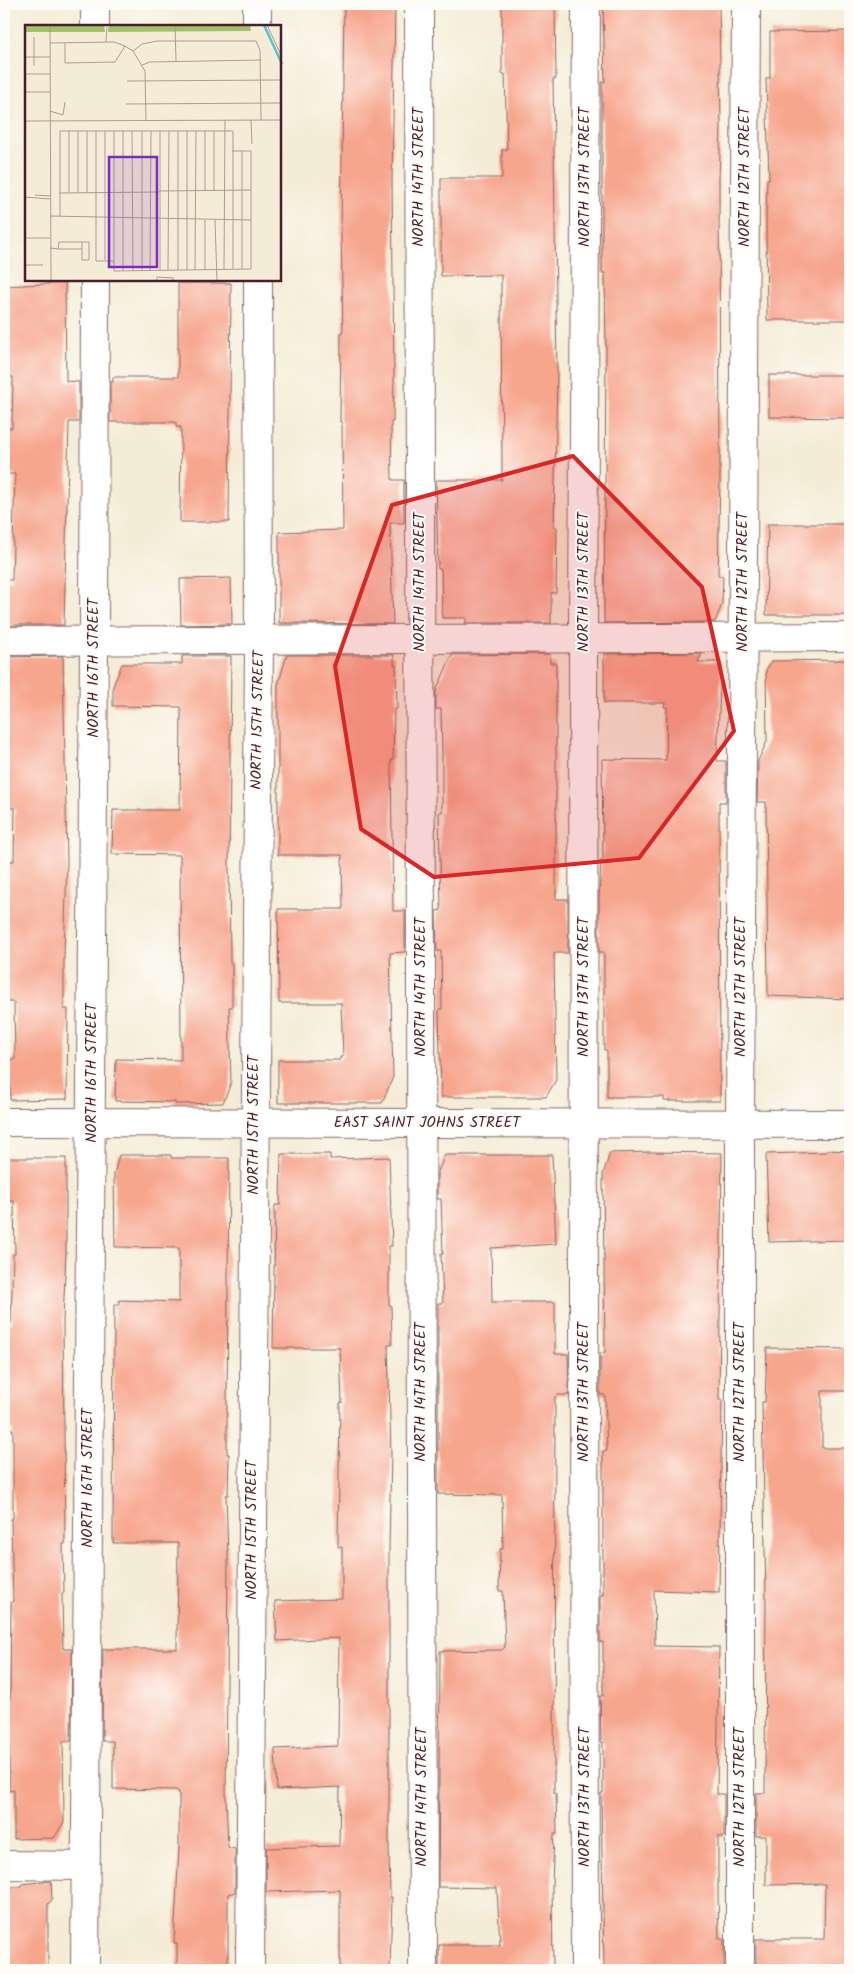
<svg xmlns="http://www.w3.org/2000/svg" width="854" height="1974" font-family="Kalam,sans-serif">
<style>
.building{fill:#f7a68e}
.lines{fill:none;stroke-linecap:round;stroke-linejoin:round}
.minor-casing{stroke:#866767;stroke-width:30}
.minor{stroke:#fff;stroke-width:28}
.marked{fill:#d62828;fill-opacity:0.2;stroke:#d62828;stroke-width:4;stroke-linejoin:round}
.labels{text-anchor:middle;dominant-baseline:central;stroke-width:4;stroke-linejoin:round;paint-order:stroke}
.street-label{font-size:15px;fill:#4a1f2b;stroke:#fdfcf7}
.inset-river{fill:none;stroke:#56c4cb;stroke-width:2.5}
.inset-road{fill:none;stroke:#b09a92;stroke-width:1}
.view{fill:#7b2cbf;fill-opacity:0.15;stroke:#7b2cbf;stroke-width:2.5}
.inset-edge{fill:none;stroke:#4a1f2b;stroke-width:2.5}
</style>
<rect width="100%" height="100%" fill="#fdfcf7"/>
<filter id="ink" filterUnits="userSpaceOnUse"><feTurbulence type="fractalNoise" baseFrequency=".02" numOctaves="2"/><feDisplacementMap in="SourceGraphic" scale="10" xChannelSelector="R" yChannelSelector="G"/><feConvolveMatrix kernelMatrix="1 2 1 2 8 2 1 2 1" color-interpolation-filters="sRGB"/></filter>
<filter id="wash" filterUnits="userSpaceOnUse"><feTurbulence type="fractalNoise" baseFrequency=".0096" numOctaves="4" result="noise"/><feDisplacementMap in="SourceGraphic" scale="20" xChannelSelector="R" yChannelSelector="G"/><feGaussianBlur stdDeviation="1.12" result="paint"/><feColorMatrix in="noise" values="0 0 0 0 0 0 0 0 0 0 0 0 0 0 0 0 0 1.4 0 .05"/><feComposite in="paint" operator="in"/></filter>
<g filter="url(#wash)">
<rect width="100%" height="100%" fill="#f4ecd6"/>
<g id="blocks">
<g class="building">
<polygon points="344,4 395,4 392,180 394,378 393,422 391,422 392,480 404,480 404,523 390,523 393,624 279,623 279,532 343,530 342,422 340,422 341,332 343,332 341,233"/>
<polygon points="502,4 555,4 556,79 553,79 557,375 554,527 557,527 556,593 551,593 551,623 465,623 467,618 442,618 441,569 438,569 436,480 502,480 501,275 441,276 441,178 502,178 502,150 507,150 505,74 502,74"/>
<polygon points="603,4 719,4 721,128 719,177 720,478 718,576 723,576 722,604 715,622 604,623 606,353 605,273 602,273 602,82 605,82"/>
<polygon points="850,31 850,320 767,320 766,222 767,179 769,179 766,78 770,78 770,32"/>
<polygon points="65,283 66,381 79,382 79,422 69,422 64,625 4,625 4,580 12,580 15,474 4,474 4,428 12,428 13,377 4,377 4,286"/>
<polygon points="178,283 231,283 229,522 180,522 181,427 176,427 176,422 110,422 110,382 113,382 113,377 178,377"/>
<polygon points="769,375 850,375 850,418 769,417"/>
<polygon points="768,524 850,524 850,615 766,615"/>
<polygon points="231,578 232,624 181,625 180,579"/>
<polygon points="702,653 698,662 721,662 717,761 726,761 726,802 719,802 720,1101 664,1101 664,1097 607,1097 607,1050 604,1050 604,952 599,952 599,899 601,860 603,860 602,759 666,760 667,707 664,707 665,703 604,703 604,654"/>
<polygon points="550,654 550,663 556,663 556,899 568,899 568,953 554,953 556,1080 546,1097 441,1097 439,1009 442,1009 441,951 437,951 436,911 441,910 439,812 442,812 442,754 441,709 436,709 436,691 452,655"/>
<polygon points="287,655 394,655 394,665 396,665 397,709 394,709 393,760 391,760 393,911 405,911 405,952 390,953 393,1077 382,1103 278,1103 278,1060 340,1060 340,1057 343,1057 341,1003 279,1003 278,909 343,909 342,855 278,855 278,685"/>
<polygon points="63,656 67,862 64,956 64,1009 68,1009 67,1099 10,1100 10,1060 15,1059 14,1002 4,1002 4,861 14,861 15,808 4,808 4,657"/>
<polygon points="182,656 231,656 229,864 230,963 232,963 232,1007 229,1007 231,1083 223,1103 175,1104 175,1102 115,1101 116,1059 181,1060 180,855 112,854 113,810 180,810 181,707 113,706 113,686 122,664 182,664"/>
<polygon points="850,660 850,999 768,996 766,802 757,802 758,761 767,741 766,670 772,661"/>
<polygon points="827,1150 850,1151 850,1240 769,1242 766,1154 827,1152"/>
<polygon points="651,1152 722,1153 719,1400 722,1400 719,1592 654,1590 655,1646 719,1647 717,1794 724,1794 724,1837 718,1837 718,1894 719,1939 724,1939 724,1970 604,1970 601,1793 603,1793 603,1742 601,1742 600,1696 603,1696 603,1642 600,1642 600,1595 603,1595 603,1451 607,1451 605,1395 600,1395 600,1354 605,1352 603,1174 610,1153"/>
<polygon points="281,1154 330,1154 330,1159 389,1157 392,1246 389,1246 389,1305 391,1305 392,1345 388,1345 391,1454 389,1548 389,1846 390,1897 392,1897 390,1970 340,1970 340,1890 266,1892 266,1848 339,1846 340,1787 277,1790 275,1749 338,1746 339,1638 277,1641 275,1601 342,1599 342,1547 338,1547 340,1403 342,1403 340,1348 273,1348 275,1205 280,1205"/>
<polygon points="119,1155 171,1155 171,1158 229,1158 227,1409 227,1454 229,1454 228,1495 226,1495 228,1555 226,1797 228,1847 235,1849 235,1892 228,1894 228,1970 177,1970 177,1943 174,1943 179,1847 179,1792 176,1790 113,1789 113,1741 102,1741 103,1649 177,1649 178,1543 113,1543 114,1305 119,1305 119,1300 179,1302 179,1248 115,1247 114,1174"/>
<polygon points="445,1155 552,1155 556,1244 491,1248 492,1302 555,1302 555,1354 568,1354 569,1395 557,1395 555,1397 554,1793 556,1793 557,1834 554,1834 552,1885 553,1970 439,1970 439,1945 500,1945 497,1888 438,1887 440,1651 502,1650 505,1647 503,1591 499,1591 500,1549 503,1549 502,1495 438,1494 438,1303 443,1303 441,1254 443,1254 441,1199 437,1199 437,1174"/>
<polygon points="4,1158 66,1158 66,1251 63,1321 65,1544 63,1544 64,1593 62,1593 63,1649 72,1649 71,1741 63,1741 64,1822 54,1838 14,1839 14,1790 9,1791 9,1726 4,1726 4,1698 10,1698 11,1602 13,1602 11,1519 13,1518 13,1429 4,1429 4,1323 11,1323 13,1254 15,1254 14,1201 4,1201"/>
<polygon points="767,1348 850,1349 850,1391 822,1391 822,1448 850,1448 850,1970 756,1970 756,1939 824,1939 825,1884 766,1885 766,1836 756,1836 756,1793 765,1793 766,1597 762,1402 765,1402"/>
<polygon points="51,1881 52,1900 48,1904 48,1970 4,1970 4,1887 21,1887 22,1884"/>
</g>
</g>
</g>
<g filter="url(#ink)">
<use href="#blocks" fill-opacity="0" stroke="#866767" stroke-width="1"/>
<g class="lines">
<g class="minor-casing">
<g id="minor">
<polyline points="257,4 257,26"/>
<polyline points="419,4 423,1970"/>
<polyline points="95,26 95,4"/>
<polyline points="4,641 850,637"/>
<polyline points="4,1122 850,1124"/>
<polyline points="4,1865 85,1866"/>
<polyline points="85,1970 94,641 95,280"/>
<polyline points="250,1970 259,640 258,280"/>
<polyline points="585,1970 583,639 586,4"/>
<polyline points="740,1970 740,1124 746,4"/>
</g>
</g>
<use href="#minor" class="minor"/>
</g>
</g>
<path class="marked" d="M573,456L702,587L734,731L639,858L434,877L361,829L335,666L392,505Z"/>
<g class="labels">
<g class="street-label">
<text transform="translate(419 177) rotate(-90)">NORTH 14TH STREET</text>
<text transform="translate(585 177) rotate(-90)">NORTH 13TH STREET</text>
<text transform="translate(745 177) rotate(-90)">NORTH 12TH STREET</text>
<text transform="translate(420 582) rotate(-90)">NORTH 14TH STREET</text>
<text transform="translate(584 582) rotate(-90)">NORTH 13TH STREET</text>
<text transform="translate(743 582) rotate(-90)">NORTH 12TH STREET</text>
<text transform="translate(94 668) rotate(-90)">NORTH 16TH STREET</text>
<text transform="translate(258 720) rotate(-89)">NORTH 15TH STREET</text>
<text transform="translate(421 987) rotate(-90)">NORTH 14TH STREET</text>
<text transform="translate(584 987) rotate(-90)">NORTH 13TH STREET</text>
<text transform="translate(741 987) rotate(-90)">NORTH 12TH STREET</text>
<text transform="translate(92 1073) rotate(-90)">NORTH 16TH STREET</text>
<text x="427" y="1123">EAST SAINT JOHNS STREET</text>
<text transform="translate(254 1125) rotate(-90)">NORTH 15TH STREET</text>
<text transform="translate(421 1392) rotate(-90)">NORTH 14TH STREET</text>
<text transform="translate(584 1392) rotate(-90)">NORTH 13TH STREET</text>
<text transform="translate(740 1392) rotate(-90)">NORTH 12TH STREET</text>
<text transform="translate(88 1478) rotate(-90)">NORTH 16TH STREET</text>
<text transform="translate(252 1530) rotate(-90)">NORTH 15TH STREET</text>
<text transform="translate(422 1797) rotate(-90)">NORTH 14TH STREET</text>
<text transform="translate(585 1797) rotate(-90)">NORTH 13TH STREET</text>
<text transform="translate(740 1797) rotate(-90)">NORTH 12TH STREET</text>
</g>
</g>
<g transform="translate(25 25)">
<rect width="256" height="256" fill="#f4ecd6"/>
<path d="M0,0H79L80,7H0ZM84,0H225L226,6L83,7Z" fill="#a2c26a"/>
<path class="inset-river" d="M239,0L257,39"/>
<path class="inset-road" d="M25,0L26,256M150,0L151,36M242,0L257,32M9,12V41M81,17L82,2M25,18L89,17L100,21M40,18V38L90,37L100,21L108,26L120,46L121,96M108,26L117,19L132,16H231L235,25L236,95M0,32H25M117,40L125,37L236,35M0,49H25M102,56L255,55M0,67H25M101,79L257,78M25,86L38,90L40,77M226,95L227,119M0,96L257,95M62,106V168M71,106V236H89M89,106V246L226,244V126H207M107,106L108,246M180,106V166M217,126V244M134,166L226,165M189,166V106M34,168L134,167M44,168V106M53,168V106M10,170L25,171M0,172L25,174M25,191L226,195M35,191V106H208V244M190,195L192,256M0,213H25M57,217H64V235H57V224M25,223L33,224H57V217H34L33,224M80,235V106M0,240H18M199,244L200,95M143,245L144,106M153,245V106M162,245V106M170,245L171,106M180,245V195M98,246V106M117,246V106M125,246L126,106M135,246V106M132,256V252L148,253V256"/>
<path class="view" d="M84,132H132V242H84Z"/>
<rect width="256" height="256" class="inset-edge"/>
</g>
<rect width="854" height="1974" fill="none" stroke="#fdfcf7" stroke-width="20"/>
</svg>
